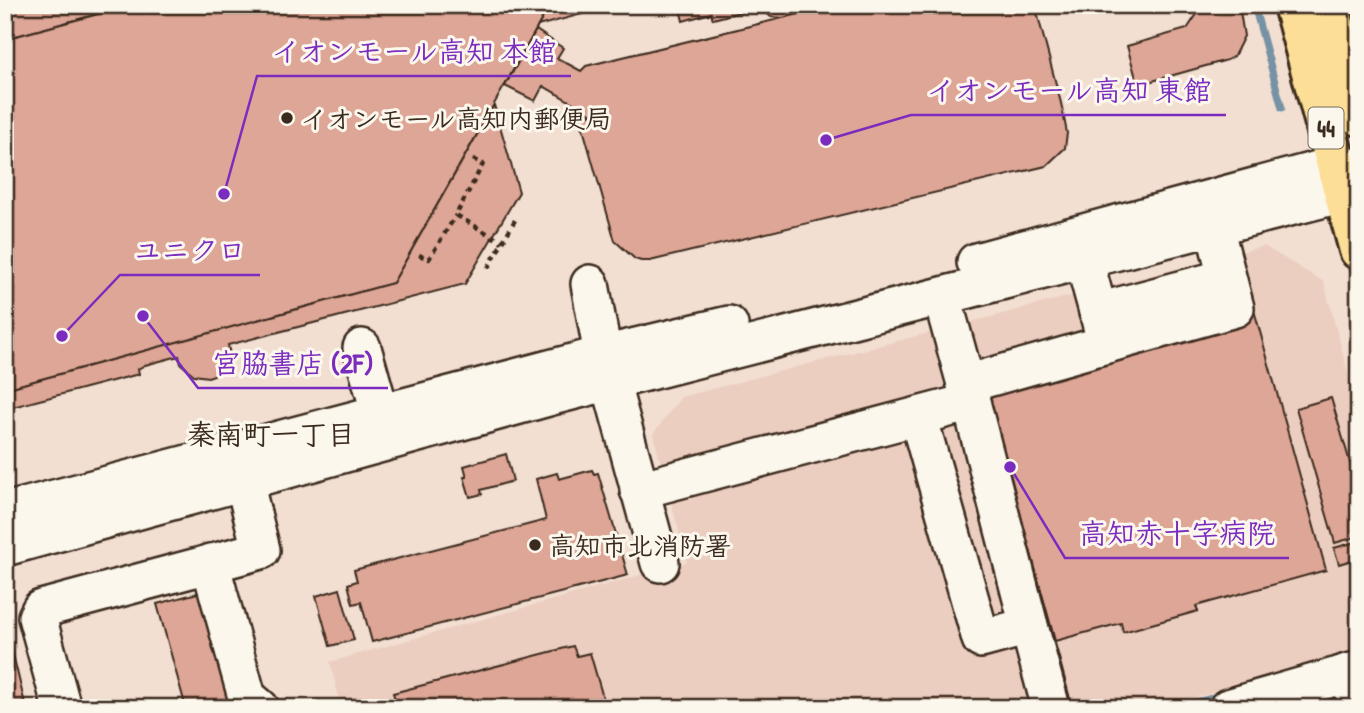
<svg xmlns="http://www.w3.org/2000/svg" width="1364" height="713" font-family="'Patrick Hand','Klee One',sans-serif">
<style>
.built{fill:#eccec0}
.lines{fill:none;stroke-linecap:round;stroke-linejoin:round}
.stream{stroke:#7692a4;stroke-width:7}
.building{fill:#dea696;stroke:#3b2a1e;stroke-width:2}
.minor-casing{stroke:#3b2a1e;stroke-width:42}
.major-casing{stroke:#3b2a1e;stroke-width:44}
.path{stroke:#3b2a1e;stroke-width:4.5;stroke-dasharray:5 5;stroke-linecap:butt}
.minor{stroke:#fbf7ec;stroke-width:37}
.major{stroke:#fcde96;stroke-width:38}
.poi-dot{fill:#3b2a1e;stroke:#fbf7ec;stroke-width:2.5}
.labels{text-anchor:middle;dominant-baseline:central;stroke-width:6;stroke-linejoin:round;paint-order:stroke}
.shield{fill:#fbf7ec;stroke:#75685c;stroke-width:2}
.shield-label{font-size:24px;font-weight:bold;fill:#3b2a1e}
.poi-label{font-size:26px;font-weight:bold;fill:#3b2a1e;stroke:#fbf7ec;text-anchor:start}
.neighbourhood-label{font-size:28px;font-weight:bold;fill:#3b2a1e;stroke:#fbf7ec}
.leader{fill:none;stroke:#7b2cbf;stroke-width:2.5}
.callout-dot{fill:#7b2cbf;stroke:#fbf7ec;stroke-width:2.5}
.callout-label{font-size:28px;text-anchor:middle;font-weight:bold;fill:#7b2cbf;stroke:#fbf7ec;stroke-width:6;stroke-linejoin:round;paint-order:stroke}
</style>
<rect width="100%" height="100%" fill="#f2dfd2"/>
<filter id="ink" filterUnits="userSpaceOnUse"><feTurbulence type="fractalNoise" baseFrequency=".0143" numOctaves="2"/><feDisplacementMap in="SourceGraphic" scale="14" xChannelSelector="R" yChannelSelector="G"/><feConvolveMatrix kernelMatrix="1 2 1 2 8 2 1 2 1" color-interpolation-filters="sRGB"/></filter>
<g filter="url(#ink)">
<polygon class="built" points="1264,246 1324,282 1359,415 1359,654 1155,708 341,708 330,662 687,562 653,434 681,397"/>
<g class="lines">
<g class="stream">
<polyline points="1254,5 1282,108"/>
<polyline points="1175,708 1222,695"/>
</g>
</g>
<g class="building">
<polygon points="5,5 131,5 5,39"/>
<polygon points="132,5 550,5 393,283 5,389 5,39"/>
<polygon points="550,5 615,5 538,26"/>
<polygon points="679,5 804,5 794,15 784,18 771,17 760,7 713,19 711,13 683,21"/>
<polygon points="836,5 1035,5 1061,103 1067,133 1065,148 1046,166 650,261 641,261 635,259 615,241 580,118 592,114 543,86 535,101 505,86 536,30 563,48 557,58 581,71 586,66"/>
<polygon points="1194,5 1239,5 1244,36 1234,56 1227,60 1138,85 1127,46 1187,29 1197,14"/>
<polygon points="494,105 519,192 465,284 228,345 230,355 229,361 220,373 208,377 194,375 181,364 179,356 145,365 138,369 139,374 5,409 5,389 393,283"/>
<polygon points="1254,310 1326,570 1196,606 1198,611 1123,632 1121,623 1055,641 984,384"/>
<polygon points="1331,398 1359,493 1359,536 1335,543 1296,408"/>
<polygon points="506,454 513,481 481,490 482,494 470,497 464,477 467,477 464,466"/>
<polygon points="592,470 594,474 598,473 628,575 372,642 361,602 353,604 348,584 357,581 354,570 546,520 536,479 557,473 559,479"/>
<polygon points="1012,483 1072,706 1066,708 1001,486"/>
<polygon points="1359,541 1359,558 1339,564 1334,548"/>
<polygon points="340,589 354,640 330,646 316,596"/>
<polygon points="201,592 233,708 186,708 157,604"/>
<polygon points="8,634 26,708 5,708 5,635"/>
<polygon points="573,646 577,656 590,653 606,708 387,708 397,705 393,693"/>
<polygon points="1337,687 1339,701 1324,707 1303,708 1301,701"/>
</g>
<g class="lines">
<g class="minor-casing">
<g id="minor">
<polyline points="1084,260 1107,344 1235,308 1214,226"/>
<polyline points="976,262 1336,165 1359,168"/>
<polyline points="590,284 603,355 660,563"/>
<polyline points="942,297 971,402"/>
<polyline points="1098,312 1226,278"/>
<polyline points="362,348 381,415"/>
<polyline points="966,384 1107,344"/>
<polyline points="639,490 971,402 1029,626 981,639 918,416"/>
<polyline points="5,512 603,355 729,325"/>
<polyline points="5,547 552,396 1344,193 1359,181"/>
<polyline points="210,563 247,697 260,708"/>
<polyline points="1029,626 1051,708"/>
<polyline points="1347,673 1359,705"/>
<polyline points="62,708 37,617 41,609 261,550 244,481"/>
<polyline points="1228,708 1359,670"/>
</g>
</g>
<g class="major-casing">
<g id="major">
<polyline points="1293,5 1359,250"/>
<polyline points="1329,5 1359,116"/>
</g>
</g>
<g class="path">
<polyline points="473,159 483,164 456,215 502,242"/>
<polyline points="419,255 429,259 456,215"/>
<polyline points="488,268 515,220"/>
</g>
<use href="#minor" class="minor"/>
<use href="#major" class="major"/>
</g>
</g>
<g class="poi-dot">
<circle cx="287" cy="118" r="7"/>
<circle cx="535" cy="545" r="7"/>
</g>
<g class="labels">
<rect class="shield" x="1308.5" y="107.5" width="35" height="41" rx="5"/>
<g class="shield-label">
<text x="1326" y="128">44</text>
</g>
<g class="poi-label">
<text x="301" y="118">イオンモール高知内郵便局</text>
<text x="549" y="545">高知市北消防署</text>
</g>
<g class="neighbourhood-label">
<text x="271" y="434">秦南町一丁目</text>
</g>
</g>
<path class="leader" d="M224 194L257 76H571M826 140L911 115H1226M62 336L120 275H260M143 316L198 388H388M1010 467L1065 558H1289"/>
<g class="callout-dot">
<circle cx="224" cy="194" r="7"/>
<circle cx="826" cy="140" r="7"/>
<circle cx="62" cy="336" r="7"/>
<circle cx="143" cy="316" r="7"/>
<circle cx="1010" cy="467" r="7"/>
</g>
<g class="callout-label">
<text x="414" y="61">イオンモール高知 本館</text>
<text x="1069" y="100">イオンモール高知 東館</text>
<text x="190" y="260">ユニクロ</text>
<text x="293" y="373">宮脇書店 (2F)</text>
<text x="1177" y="543">高知赤十字病院</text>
</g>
<rect width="1364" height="713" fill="none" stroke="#fbf7ec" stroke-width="28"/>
<rect x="14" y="14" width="1336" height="685" fill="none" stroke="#3b2a1e" stroke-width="2.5" filter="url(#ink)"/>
</svg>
